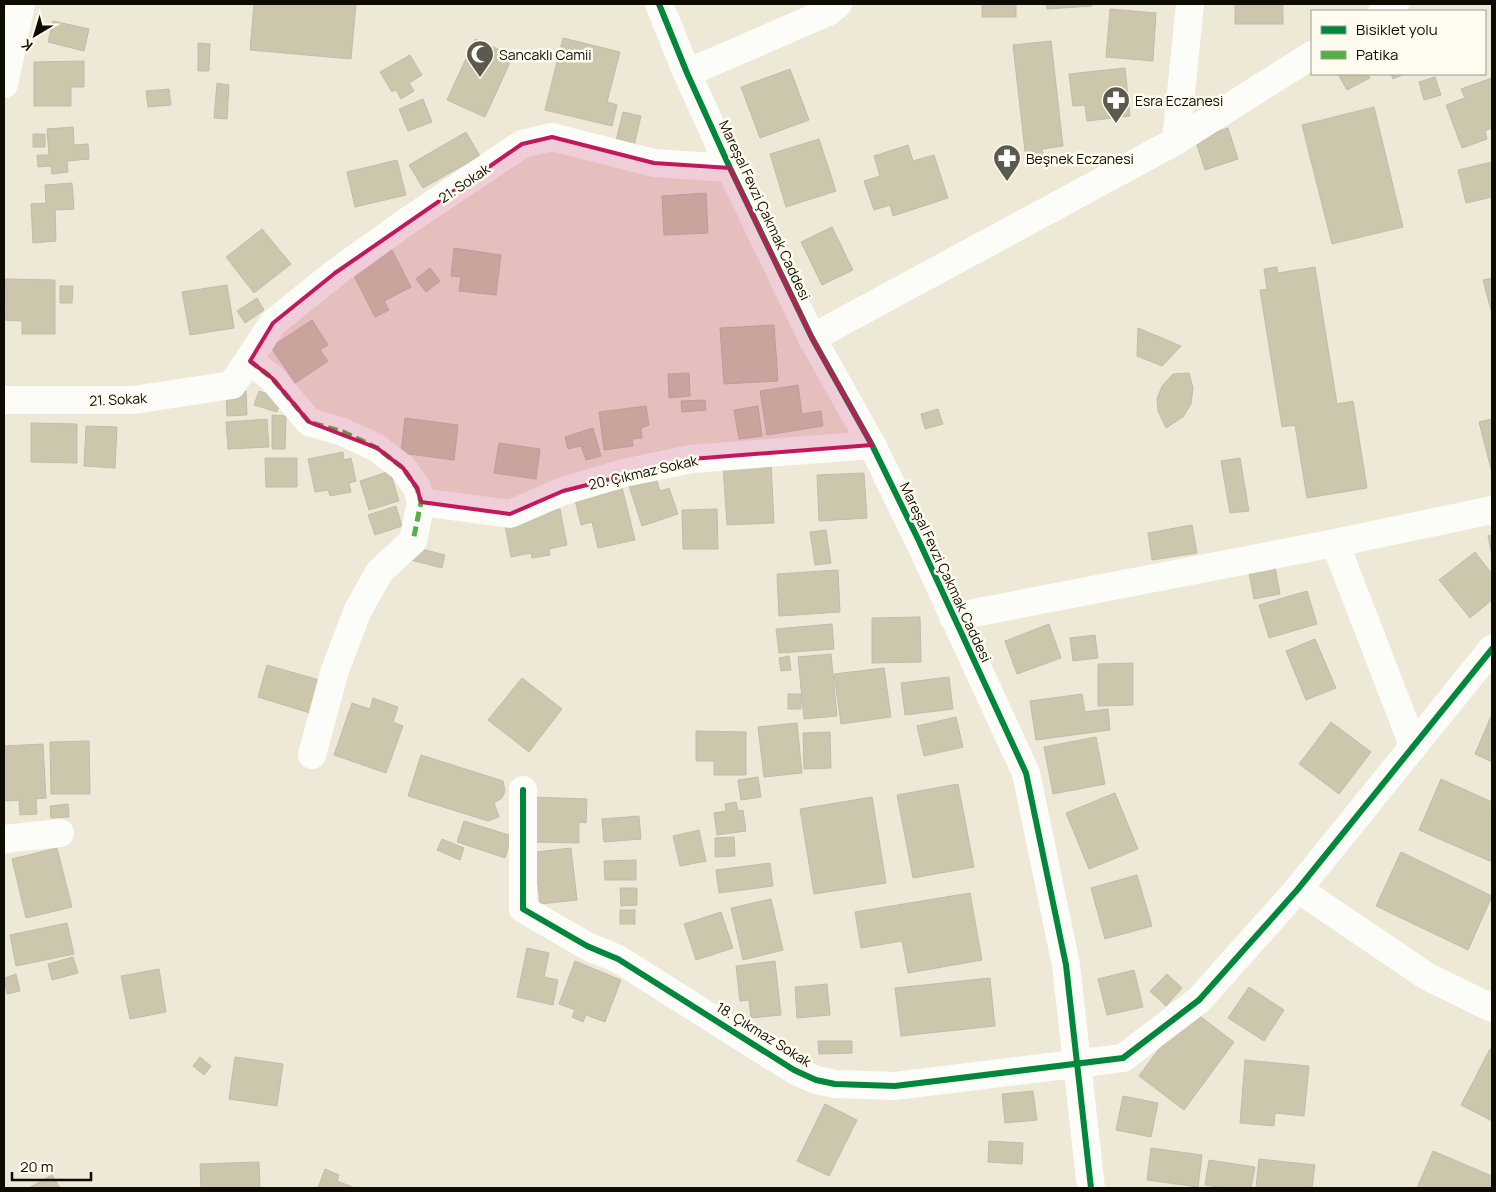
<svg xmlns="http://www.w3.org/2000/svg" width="1496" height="1192" font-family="Manrope,sans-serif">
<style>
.building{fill:#ccc6ad;stroke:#c0bcae}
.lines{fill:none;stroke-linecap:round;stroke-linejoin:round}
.minor{stroke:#fcfcf9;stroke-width:28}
.quiet{stroke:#54b044;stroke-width:5;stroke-dasharray:10 5;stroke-linecap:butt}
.cycleway-casing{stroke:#fffbee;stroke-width:9}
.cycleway{stroke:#00873e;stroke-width:6}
.marked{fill:#c2185b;fill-opacity:0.2;stroke:#c2185b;stroke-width:4;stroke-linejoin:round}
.labels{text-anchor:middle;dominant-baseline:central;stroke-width:5;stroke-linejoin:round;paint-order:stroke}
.poi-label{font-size:14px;fill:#0e0b03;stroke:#fffbee;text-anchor:start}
.street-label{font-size:14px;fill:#0e0b03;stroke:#fffbee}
</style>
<rect width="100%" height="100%" fill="#eee9d7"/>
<g class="building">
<polygon points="254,4 356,4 351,59 250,50"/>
<rect x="982" y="4" width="34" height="13"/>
<polygon points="1046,4 1092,4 1092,6 1047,9"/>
<rect x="1235" y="4" width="48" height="20"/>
<polygon points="1110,9 1156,13 1153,61 1106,57"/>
<polygon points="53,21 89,29 84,51 48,42"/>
<polygon points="563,38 620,52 607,102 617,105 612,126 545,110"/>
<polygon points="475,39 513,56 485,117 447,100"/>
<polygon points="1051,41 1063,146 1042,149 1043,158 1026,160 1013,45"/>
<polygon points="198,43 210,44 209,71 198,71"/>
<polygon points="410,55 422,75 409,83 414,91 401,99 396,90 392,92 380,72"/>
<polygon points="84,61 84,87 71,87 71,106 34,106 34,62"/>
<polygon points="1125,68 1130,116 1087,121 1085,105 1073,106 1069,74"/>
<polygon points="790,69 809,120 760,138 741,87"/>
<polygon points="1338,74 1368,74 1370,78 1347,90"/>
<polygon points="1391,74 1404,74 1393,79"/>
<polygon points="1435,77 1441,95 1424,100 1419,82"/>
<polygon points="1492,78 1492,128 1485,131 1487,139 1462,148 1446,105 1465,98 1461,89"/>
<polygon points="217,83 229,85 227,119 214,118"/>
<polygon points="169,89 171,105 148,107 146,91"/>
<polygon points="423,99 432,122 408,131 399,109"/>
<polygon points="1374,107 1403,227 1332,244 1302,125"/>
<polygon points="623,112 641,116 634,146 616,141"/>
<polygon points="73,127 74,145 88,144 89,159 67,161 68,172 52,174 51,166 38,167 37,155 49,155 47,129"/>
<polygon points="1228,128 1238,159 1205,170 1195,139"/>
<polygon points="466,132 480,156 423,188 409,165"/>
<rect x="33" y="134" width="12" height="13"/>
<polygon points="819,139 836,191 786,207 770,154"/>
<polygon points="908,145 913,161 934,155 948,198 893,216 890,205 874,210 864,181 880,176 874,156"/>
<polygon points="397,160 406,195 355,207 347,172"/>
<polygon points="1492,162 1492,197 1466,203 1458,170"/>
<polygon points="72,183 74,209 55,210 56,241 33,243 31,204 46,203 45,185"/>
<polygon points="706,193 708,233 664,235 662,196"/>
<polygon points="832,227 853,270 822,285 801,242"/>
<polygon points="262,229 291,264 254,293 226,257"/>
<polygon points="454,248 501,255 496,295 459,291 461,277 451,276"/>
<polygon points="392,250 411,287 384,301 389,310 375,317 351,270"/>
<polygon points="1277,267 1278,273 1315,267 1337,404 1353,401 1367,488 1307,498 1295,425 1282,427 1260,290 1267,289 1264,269"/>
<polygon points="430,268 440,281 426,292 416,279"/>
<polygon points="1492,278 1492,314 1483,280"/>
<polygon points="5,279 55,280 55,334 22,334 22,321 4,320"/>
<polygon points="227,285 234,328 190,335 182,292"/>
<polygon points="60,286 73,286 72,303 60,303"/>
<polygon points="257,298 264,310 245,323 237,311"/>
<polygon points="312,320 328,345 320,350 328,361 295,383 271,347"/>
<polygon points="774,325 778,381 724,384 720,328"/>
<polygon points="1138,328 1181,346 1162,366 1137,356"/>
<polygon points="689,373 690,396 669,398 668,374"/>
<polygon points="1189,373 1193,388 1191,404 1183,417 1166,428 1158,411 1157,399 1162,386 1173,374"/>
<polygon points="798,385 802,414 821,411 823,426 767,435 760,391"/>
<polygon points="246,391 247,415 227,416 226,392"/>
<polygon points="259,391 282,398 277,412 254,405"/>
<polygon points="705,400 706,410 682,412 681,401"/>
<polygon points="646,406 649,425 641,428 642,438 632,439 633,446 604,450 599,412"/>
<polygon points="758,406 762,436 739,439 734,410"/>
<polygon points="938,409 943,424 925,429 921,414"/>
<polygon points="272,415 286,416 285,449 272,449"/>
<polygon points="405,418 458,425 454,460 401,453"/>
<polygon points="267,419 269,447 228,449 226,422"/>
<polygon points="1492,419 1492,473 1479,422"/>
<polygon points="31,423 77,424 77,463 31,462"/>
<polygon points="86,426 117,427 115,468 84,466"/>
<polygon points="593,428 601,456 586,460 581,446 568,449 565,437"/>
<polygon points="499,443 540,449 536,479 494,473"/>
<polygon points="343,452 344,460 351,458 356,481 349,483 351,492 330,496 328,490 315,492 308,459"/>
<polygon points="265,458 297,458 297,487 266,487"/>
<polygon points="1240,458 1249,511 1230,513 1221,461"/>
<polygon points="771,463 774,523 727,525 723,466"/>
<polygon points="390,471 399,501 369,510 360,481"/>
<polygon points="864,473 867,518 819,521 817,475"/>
<polygon points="656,478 660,491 669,488 678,514 642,526 629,486"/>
<polygon points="621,483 635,540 598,548 592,522 581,525 575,500"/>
<polygon points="396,506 402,526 375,535 368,515"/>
<polygon points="560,509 567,545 549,549 550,555 532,558 531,553 511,557 504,520"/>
<polygon points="717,509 718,549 683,549 682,510"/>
<polygon points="1192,525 1197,553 1152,560 1148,533"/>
<polygon points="826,530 831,563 815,565 810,532"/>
<polygon points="1492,535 1492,556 1488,536"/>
<polygon points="414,547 445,555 442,568 411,560"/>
<polygon points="1475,552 1492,574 1492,600 1470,618 1439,580"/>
<polygon points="1275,567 1280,594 1254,599 1249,573"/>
<polygon points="838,570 840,612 779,616 777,574"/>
<polygon points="1307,591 1317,624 1269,638 1259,605"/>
<polygon points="920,617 921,662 872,663 872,618"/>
<polygon points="832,624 834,649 779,653 776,629"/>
<polygon points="1049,624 1061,658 1017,674 1005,641"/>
<polygon points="1095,635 1098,658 1073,661 1070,638"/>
<polygon points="1315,639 1336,688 1306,700 1286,651"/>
<polygon points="831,654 837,716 804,719 798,657"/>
<polygon points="789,656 791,670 781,671 779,658"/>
<polygon points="1133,663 1133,705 1098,706 1098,664"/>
<polygon points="267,665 319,680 310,713 258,697"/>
<polygon points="884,668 891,717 841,724 834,674"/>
<polygon points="949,677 953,709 905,715 901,683"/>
<polygon points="522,678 562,709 529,752 488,720"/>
<rect x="788" y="694" width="13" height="15"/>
<polygon points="1082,694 1085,712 1108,709 1110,730 1036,740 1030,701"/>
<polygon points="373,698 398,707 393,722 403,726 386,773 334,755 352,703 370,709"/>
<polygon points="1492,714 1492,762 1475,754"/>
<polygon points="956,717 963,747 924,756 917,726"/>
<polygon points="1331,722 1371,752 1339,794 1299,764"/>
<polygon points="797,723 802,773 764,777 758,727"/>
<polygon points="696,731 746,732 746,775 714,775 714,761 696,761"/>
<polygon points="830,732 831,768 804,769 803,733"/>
<polygon points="1096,737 1105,784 1053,794 1044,747"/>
<polygon points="89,741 90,794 51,794 50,742"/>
<polygon points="43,744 46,798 36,799 37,814 20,815 19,800 4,801 4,746"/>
<polygon points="421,755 503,781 505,791 502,798 494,803 499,817 488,821 408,796"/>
<polygon points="758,777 761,797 741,800 738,780"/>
<polygon points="1441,779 1492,802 1492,862 1419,830"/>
<polygon points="958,784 974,867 913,878 897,795"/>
<polygon points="1115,793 1138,849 1089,869 1066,813"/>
<polygon points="532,797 587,799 586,823 579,822 579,843 534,842"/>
<polygon points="872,797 886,883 814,894 800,809"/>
<polygon points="736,802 738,811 743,810 746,831 717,835 714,813 726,811 725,804"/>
<polygon points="68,804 69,817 51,818 50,806"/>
<polygon points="639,816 641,839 604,842 602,819"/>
<polygon points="464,821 512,836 505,858 457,842"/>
<polygon points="699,830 706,861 680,866 673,836"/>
<polygon points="734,837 735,856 715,857 715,838"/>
<polygon points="442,839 464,848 460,860 437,850"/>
<polygon points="57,848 72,907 26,918 12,859"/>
<polygon points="571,848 577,900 540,904 538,884 532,884 528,853"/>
<polygon points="1401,852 1492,896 1468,950 1376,906"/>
<polygon points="636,860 636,880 605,880 604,861"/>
<polygon points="770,863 773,886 719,893 716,870"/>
<polygon points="1137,875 1152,926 1105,939 1091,888"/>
<polygon points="620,888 637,888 637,905 621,906"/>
<polygon points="970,893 982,960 908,973 902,941 861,948 855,912"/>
<polygon points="771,899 783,950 743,960 731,908"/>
<rect x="620" y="910" width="15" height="14"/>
<polygon points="721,912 733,948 696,960 684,924"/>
<polygon points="67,923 74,954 16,966 10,935"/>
<polygon points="527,948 549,953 544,977 558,980 553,1005 517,997"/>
<polygon points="73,957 78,973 52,980 48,964"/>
<polygon points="575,961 621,980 605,1022 586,1015 583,1022 572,1017 575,1010 559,1004"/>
<polygon points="775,961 781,1015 751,1018 749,1000 740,1001 736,966"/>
<polygon points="159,969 166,1012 130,1019 121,976"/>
<polygon points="1134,970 1143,1007 1107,1015 1098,979"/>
<polygon points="16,974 20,991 7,994 4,978"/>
<polygon points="1167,974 1182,988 1166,1006 1150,991"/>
<polygon points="990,978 995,1026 901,1036 895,988"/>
<polygon points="827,984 830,1015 797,1018 795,987"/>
<polygon points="1249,987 1284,1010 1264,1041 1228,1018"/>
<polygon points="1189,1008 1234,1042 1184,1110 1139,1076"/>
<polygon points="818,1041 852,1041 852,1053 819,1054"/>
<polygon points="1490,1049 1492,1050 1492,1121 1461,1105"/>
<polygon points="200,1057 211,1066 204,1075 193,1066"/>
<polygon points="235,1057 283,1064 277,1106 229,1099"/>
<polygon points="1245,1060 1309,1066 1304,1116 1275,1113 1274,1126 1240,1123"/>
<polygon points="1033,1091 1037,1120 1005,1123 1002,1094"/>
<polygon points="1123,1096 1158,1103 1151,1137 1116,1130"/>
<polygon points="825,1104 857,1120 829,1176 797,1161"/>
<polygon points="989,1141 1023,1143 1022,1164 988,1162"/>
<polygon points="1151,1148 1202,1155 1198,1187 1147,1180"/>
<polygon points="1433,1151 1492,1176 1492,1188 1417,1188"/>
<polygon points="1259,1159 1315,1165 1312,1188 1256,1188"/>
<polygon points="1209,1160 1255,1167 1251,1188 1223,1188 1205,1185"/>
<polygon points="259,1162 260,1188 201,1188 200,1164"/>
<polygon points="325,1169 339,1175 337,1181 355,1188 318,1188"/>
<polygon points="52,1175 60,1188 29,1188"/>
</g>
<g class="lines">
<g class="minor">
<polyline points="659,4 687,73 730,168 812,338 872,445 918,539 1026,773 1066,965 1091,1188"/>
<polyline points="1382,11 1395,4"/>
<polyline points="687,73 828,12 838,4"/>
<polyline points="4,84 21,4"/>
<polyline points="1176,141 1190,4"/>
<polyline points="812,338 1176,141 1312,55"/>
<polyline points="250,361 272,378 309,422 343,432 377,448 403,468 417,488 421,502 413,541 380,571 358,610 335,670 312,755"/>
<polyline points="4,400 133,400 232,385 273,323 335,273 406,222 522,144 552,137 654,163 730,168"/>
<polyline points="421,502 510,514 563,491 624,473 691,459 872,445"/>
<polyline points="1335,543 1413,745"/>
<polyline points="953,617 1335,543 1492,510"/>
<polyline points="523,790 523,909 587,946 618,959 794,1070 816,1080 835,1084 895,1086 1123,1058 1199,1000 1298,889 1492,649"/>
<polyline points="4,839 60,833"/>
<polyline points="1298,889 1428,977 1492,1008"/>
</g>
<polyline class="quiet" points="250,361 272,378 309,422 343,432 377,448 403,468 417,488 421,502 413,541"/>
<g class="cycleway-casing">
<g id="cycleway">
<polyline points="659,4 687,73 730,168 812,338 872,445 918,539 1026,773 1066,965 1091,1188"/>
<polyline points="523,790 523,909 587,946 618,959 794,1070 816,1080 835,1084 895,1086 1123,1058 1199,1000 1298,889 1492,649"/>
</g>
</g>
<use href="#cycleway" class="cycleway"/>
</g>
<path class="marked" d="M552,137L654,163L730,168L812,338L872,445L691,459L563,491L510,514L421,502L417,488L403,468L377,448L309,422L272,378L250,361L273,323L335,273L522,144Z"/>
<defs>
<g id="mosque-pin" transform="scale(1.4375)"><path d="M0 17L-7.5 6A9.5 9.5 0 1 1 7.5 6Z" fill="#5c594d" stroke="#fffbee"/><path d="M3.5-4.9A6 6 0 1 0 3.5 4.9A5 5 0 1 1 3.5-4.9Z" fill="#fff"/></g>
<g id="pharmacy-pin" transform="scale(1.4375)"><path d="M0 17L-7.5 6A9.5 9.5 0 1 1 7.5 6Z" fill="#5c594d" stroke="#fffbee"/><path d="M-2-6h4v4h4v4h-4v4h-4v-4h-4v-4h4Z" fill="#fff"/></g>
</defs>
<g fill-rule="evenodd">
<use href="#mosque-pin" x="480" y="54"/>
<use href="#pharmacy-pin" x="1116" y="100"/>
<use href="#pharmacy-pin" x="1007" y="158"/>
</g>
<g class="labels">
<g class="poi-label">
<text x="499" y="54">Sancaklı Camii</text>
<text x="1135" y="100">Esra Eczanesi</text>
<text x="1026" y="158">Beşnek Eczanesi</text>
</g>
<g class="street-label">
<text transform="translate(464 183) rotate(-34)">21. Sokak</text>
<text transform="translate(765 210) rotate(65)">Mareşal Fevzi Çakmak Caddesi</text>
<text transform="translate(118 399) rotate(-3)">21. Sokak</text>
<text transform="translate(643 472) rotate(-13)">20. Çıkmaz Sokak</text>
<text transform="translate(946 572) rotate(65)">Mareşal Fevzi Çakmak Caddesi</text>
<text transform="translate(764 1034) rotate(32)">18. Çıkmaz Sokak</text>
</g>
</g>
<rect width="1496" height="1192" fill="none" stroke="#0e0b03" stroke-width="10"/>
<rect x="1311" y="10" width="175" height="65" fill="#fffbee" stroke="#9f9b90"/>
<rect x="1321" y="26" width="25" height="8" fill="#00873e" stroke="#9f9b90"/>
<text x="1356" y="35" font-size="15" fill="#0e0b03">Bisiklet yolu</text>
<rect x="1321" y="51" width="25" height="8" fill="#54b044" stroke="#9f9b90"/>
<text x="1356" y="60" font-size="15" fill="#0e0b03">Patika</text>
<g transform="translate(35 35) rotate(218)" stroke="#fffbee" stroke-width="4" paint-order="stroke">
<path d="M0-4L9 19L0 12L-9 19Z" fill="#0e0b03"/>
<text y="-8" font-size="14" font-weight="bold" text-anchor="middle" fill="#0e0b03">K</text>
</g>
<path d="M12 1172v8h79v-8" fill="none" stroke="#0e0b03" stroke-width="2.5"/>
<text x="20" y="1172" font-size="15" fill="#0e0b03" stroke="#fffbee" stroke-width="4" paint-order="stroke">20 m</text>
</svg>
